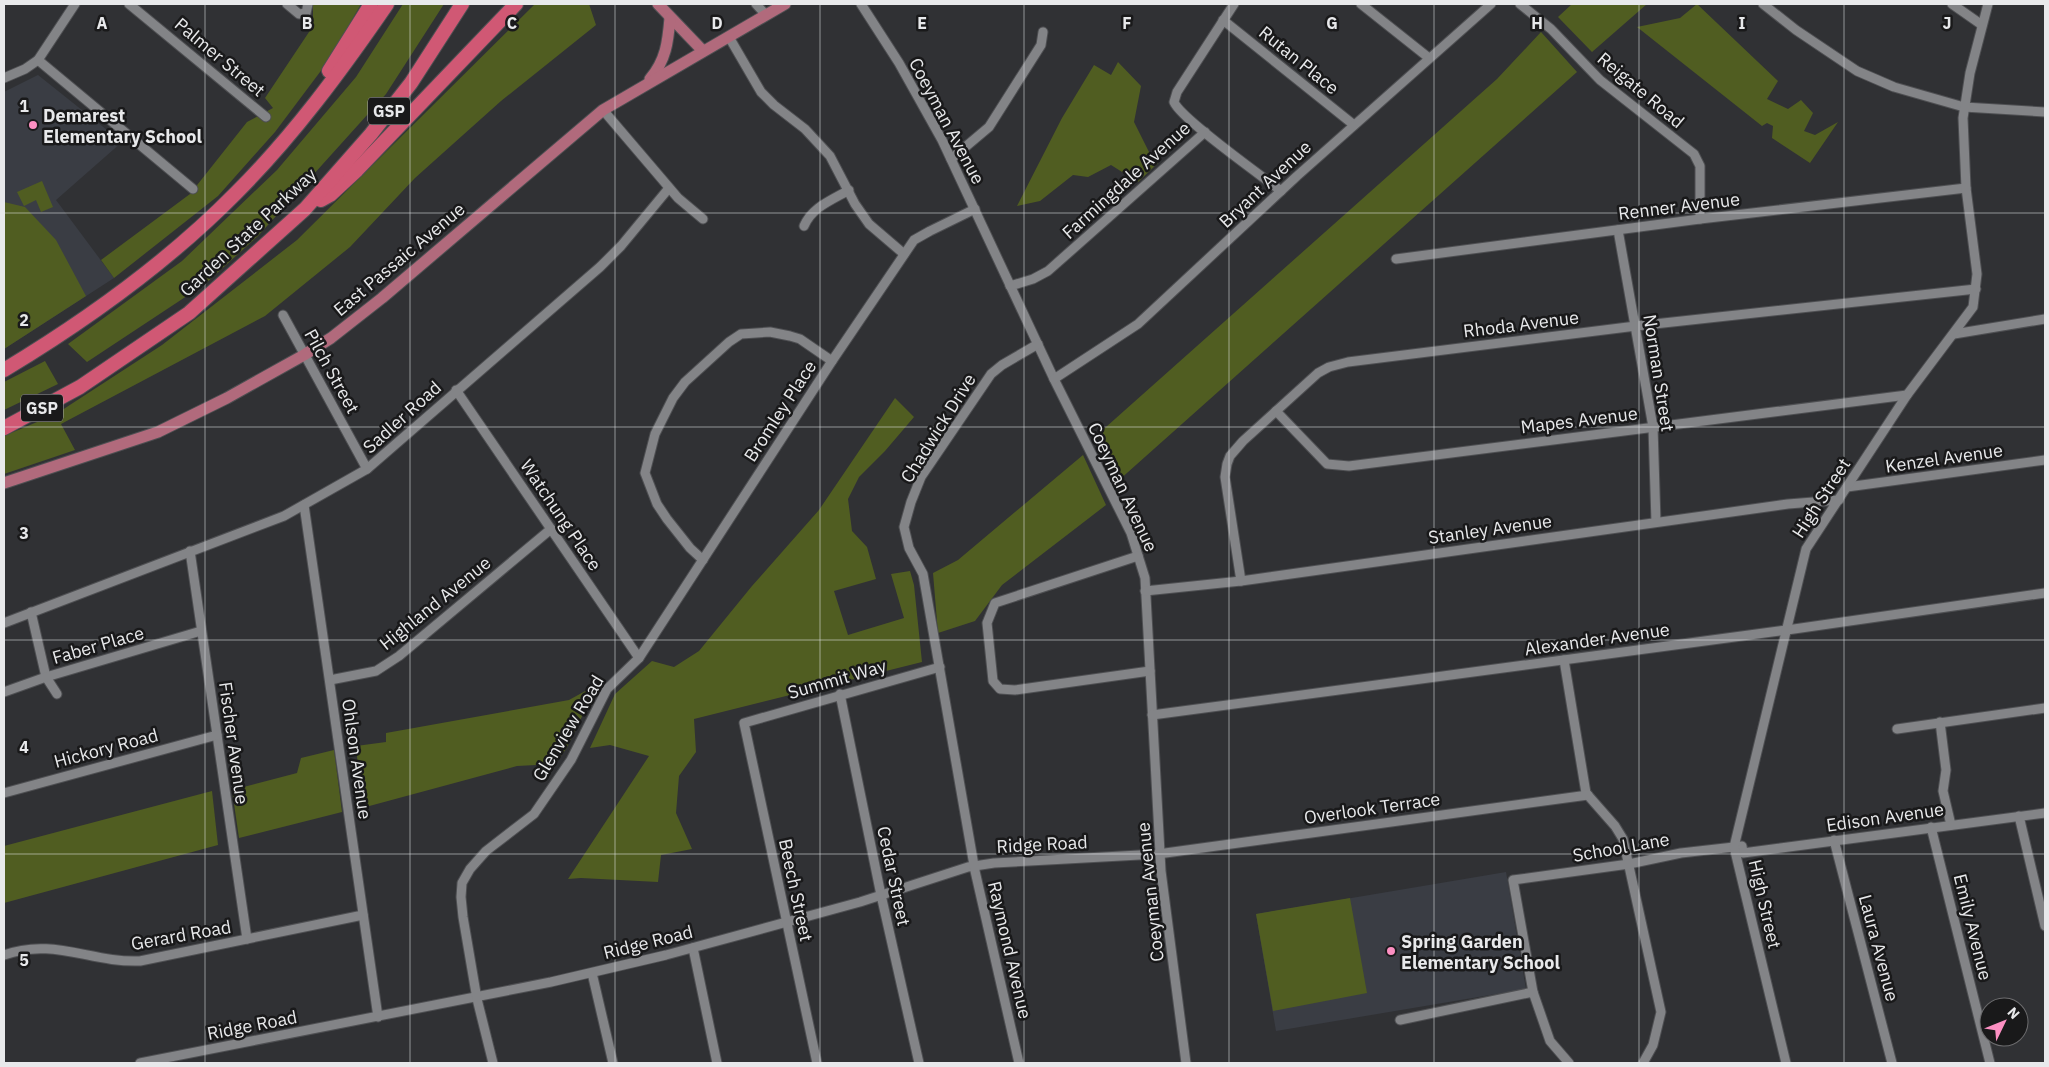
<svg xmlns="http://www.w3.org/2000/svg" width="2049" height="1067" font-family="'IBM Plex Sans',sans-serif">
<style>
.built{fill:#3a3d44}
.green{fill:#505d21}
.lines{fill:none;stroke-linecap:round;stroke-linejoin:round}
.minor-casing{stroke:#4e4f52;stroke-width:11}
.major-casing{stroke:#4e4f52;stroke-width:13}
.highway-casing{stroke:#4e4f52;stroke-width:16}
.minor{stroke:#838487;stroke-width:9}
.major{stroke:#b16a7c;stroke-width:11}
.highway{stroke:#d05874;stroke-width:14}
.grid{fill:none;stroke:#e8e9eb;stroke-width:1;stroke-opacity:0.55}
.poi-dot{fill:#fc8fc2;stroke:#19191a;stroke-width:2}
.labels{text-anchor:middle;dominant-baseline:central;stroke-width:5;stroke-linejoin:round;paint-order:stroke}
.shield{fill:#19191a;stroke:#aaabac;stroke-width:1}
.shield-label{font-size:16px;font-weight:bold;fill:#e8e9eb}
.street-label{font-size:18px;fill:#e8e9eb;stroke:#19191a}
.poi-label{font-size:18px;font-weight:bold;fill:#e8e9eb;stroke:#19191a;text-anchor:start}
.grid-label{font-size:16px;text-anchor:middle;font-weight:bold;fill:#e8e9eb;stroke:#19191a;stroke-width:5;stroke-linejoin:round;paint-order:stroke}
</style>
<rect width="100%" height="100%" fill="#303134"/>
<g class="built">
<polygon points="38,75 122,142 56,200 114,278 4,349 4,92"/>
<polygon points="1506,872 1526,989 1276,1031 1256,914"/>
</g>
<g class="green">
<polygon points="313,4 361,4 329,60 275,132 218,196 114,278 101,260 190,194 247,122 273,108 265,98 313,26"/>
<polygon points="403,4 444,4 386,94 258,236 205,284 87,362 68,344 182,261 277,170 356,77"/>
<polygon points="535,4 589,4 596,25 501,101 415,178 350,247 265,316 61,424 75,450 4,474 4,436 56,414 162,345 297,240"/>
<polygon points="1572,4 1647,4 1592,52 1558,17"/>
<polygon points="1697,4 1778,81 1767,99 1788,109 1801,100 1813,113 1804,131 1815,135 1838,122 1810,163 1772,138 1773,126 1767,123 1762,126 1637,27 1680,18"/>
<polygon points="1541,32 1577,72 1118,481 1097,435 1497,79"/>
<polygon points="1118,62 1141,86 1134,122 1149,152 1158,163 1138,182 1111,165 1088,177 1073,175 1040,201 1017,206 1062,118 1094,65 1111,75"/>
<polygon points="42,181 53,207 41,212 36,200 24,206 17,192"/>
<polygon points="4,202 25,207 56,240 86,296 4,349"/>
<polygon points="45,361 58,384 4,410 4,382"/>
<polygon points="895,398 914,417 885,451 859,477 848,499 852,531 867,547 876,579 834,591 848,635 904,618 891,574 910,571 914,585 922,662 694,719 696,752 679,776 676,813 692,849 661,855 658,882 581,878 568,879 649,756 610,745 590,748 615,694 652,661 674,667 699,651 752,586 819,510"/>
<polygon points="1083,455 1106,505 1002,585 975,621 938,633 933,573 958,560"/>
<polygon points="598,684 566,749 555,764 517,766 362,808 356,746 386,742 386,733 569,700"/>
<polygon points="334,750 342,812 239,838 232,790 297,773 301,758"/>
<polygon points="212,791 218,845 4,903 4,846"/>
<polygon points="1350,898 1367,993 1273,1011 1256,914"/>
</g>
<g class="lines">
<g class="minor-casing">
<g id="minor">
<polyline points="129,4 266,117"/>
<polyline points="287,4 299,14 306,13 308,4"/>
<polyline points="756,4 766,15"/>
<polyline points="861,4 899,63 942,140 1054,379 1131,533 1145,578 1161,871 1186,1063"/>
<path d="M1234,4L1177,92L1174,102C1181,119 1262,176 1281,191"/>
<polyline points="1361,4 1429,58"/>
<polyline points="1520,4 1551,29 1600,80 1694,154 1700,166 1700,219"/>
<polyline points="1763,4 1796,30 1857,71 1894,87 1964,107 2045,112"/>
<polyline points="1952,4 1982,25"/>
<polyline points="1223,20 1354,125"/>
<polyline points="729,37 761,92 774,105 805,129 830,156 855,204 869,224 904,254"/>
<polyline points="38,60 193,189"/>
<polyline points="4,78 25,69 38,60 75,4"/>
<polyline points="603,110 678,198 703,219"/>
<polyline points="951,159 989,127 1041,45 1043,32"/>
<path d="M804,226C812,207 832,200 849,190"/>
<polyline points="1618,230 1653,427 1656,522"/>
<polyline points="1396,259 1700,219 1966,188"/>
<polyline points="1010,286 1033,279 1048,271 1205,132"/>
<polyline points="283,315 367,469"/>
<polyline points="1954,334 2045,319"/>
<polyline points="1054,379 1138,324 1297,176 1491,4"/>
<polyline points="456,390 639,658"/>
<polyline points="1276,411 1327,464 1349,466 1907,395"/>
<polyline points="1847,487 2045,460"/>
<polyline points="304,505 378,1017"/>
<polyline points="190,551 247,939"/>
<polyline points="1138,556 995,603 987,623 993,681 1000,689 1015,690 1150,671"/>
<polyline points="703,560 690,548 667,519 657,504 645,473 655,434 673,398 685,382 729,342 741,334 770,332 790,336 800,339 832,361"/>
<polyline points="1241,581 1225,477 1227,464 1230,456 1243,441 1318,373 1329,367 1348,362 1636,326 1976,289"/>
<polyline points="1145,591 1241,581 1788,504 1839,500"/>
<polyline points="31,612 46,677 57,694"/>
<polyline points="4,623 284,516 367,469 600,267 621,246 669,188"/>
<polyline points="1564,660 1586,793 1615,826 1623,839 1661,1012 1653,1045 1643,1063"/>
<polyline points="330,680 376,671 399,656 551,529"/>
<polyline points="4,692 46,677 201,631"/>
<polyline points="840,694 881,895 919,1063"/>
<polyline points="1152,715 1794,629 2045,593"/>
<polyline points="1940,722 1946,770 1943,791 1951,825"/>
<polyline points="1897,729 2045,708"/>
<polyline points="4,793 217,735"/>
<polyline points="2019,816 2045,926"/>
<polyline points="1931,827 1990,1063"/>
<polyline points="1834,840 1892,1063"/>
<polyline points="693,948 717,1063"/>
<path d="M4,955C53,937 91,963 140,961L363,915"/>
<polyline points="592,973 613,1063"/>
<polyline points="1400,1020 1533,992"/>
<polyline points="140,1063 551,982 666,955 860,902 968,867 994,863 1158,854 1588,795"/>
<polyline points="493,1063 477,999 463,917 461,897 462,883 470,869 486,851 534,814 571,760 607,689 639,658 832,361 914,240 930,231 975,209"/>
<polyline points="817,1063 744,723 940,667"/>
<polyline points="1019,1063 975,871 923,574 909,548 904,527 911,502 921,477 991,374 1002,365 1038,344"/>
<polyline points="1569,1063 1550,1041 1533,992 1513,880 1629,864 1681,853 1734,847 1742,846 1743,853 2045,813"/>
<polyline points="1786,1063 1734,847 1806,549 1907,395 1973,307 1977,274 1966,188 1963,118 1970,73 1988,4"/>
</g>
</g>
<g class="major-casing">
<g id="major">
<polyline points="658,4 703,51"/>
<path d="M650,79C666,60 668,42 670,18"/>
<polyline points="4,483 158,432 227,398 304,355 331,338 382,298 603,110 785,4"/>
</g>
</g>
<g class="highway-casing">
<g id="highway">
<polyline points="329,71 371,4"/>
<polyline points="321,200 330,195 357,170 516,4"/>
<path d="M4,370C87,320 167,263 236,193C293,136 341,71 387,4"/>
<polyline points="4,428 80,387 189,313 305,209 371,134 411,83 462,4"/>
</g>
</g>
<use href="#minor" class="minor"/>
<use href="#major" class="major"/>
<use href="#highway" class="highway"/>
</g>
<path class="grid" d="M205,4V1063M410,4V1063M615,4V1063M820,4V1063M1024,4V1063M1229,4V1063M1434,4V1063M1639,4V1063M1844,4V1063M4,213H2045M4,427H2045M4,640H2045M4,854H2045"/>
<g class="poi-dot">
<circle cx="33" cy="125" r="5"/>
<circle cx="1391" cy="951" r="5"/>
</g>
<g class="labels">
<g class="shield">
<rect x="368" y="97.5" width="42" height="27" rx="4"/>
<rect x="21" y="394.5" width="42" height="27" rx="4"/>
</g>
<g class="shield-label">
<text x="389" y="111">GSP</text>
<text x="42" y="408">GSP</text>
</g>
<g class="street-label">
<text transform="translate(220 57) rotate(40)">Palmer Street</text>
<text transform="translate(1299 60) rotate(39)">Rutan Place</text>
<text transform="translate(1641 90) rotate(40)">Reigate Road</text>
<text transform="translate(947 121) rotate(62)">Coeyman Avenue</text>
<text transform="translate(1126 180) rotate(-42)">Farmingdale Avenue</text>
<text transform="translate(1265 184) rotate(-43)">Bryant Avenue</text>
<text transform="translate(1679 206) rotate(-7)">Renner Avenue</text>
<text transform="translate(248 232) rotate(-43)">Garden State Parkway</text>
<text transform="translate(399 259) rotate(-40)">East Passaic Avenue</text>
<text transform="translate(1521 324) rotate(-7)">Rhoda Avenue</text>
<text transform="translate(332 371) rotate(61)">Pilch Street</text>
<text transform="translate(1659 373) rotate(81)">Norman Street</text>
<text transform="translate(780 411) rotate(-57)">Bromley Place</text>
<text transform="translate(402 417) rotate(-42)">Sadler Road</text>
<text transform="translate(1579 420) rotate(-7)">Mapes Avenue</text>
<text transform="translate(938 428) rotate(-58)">Chadwick Drive</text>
<text transform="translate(1944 458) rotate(-8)">Kenzel Avenue</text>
<text transform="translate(1123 487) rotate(65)">Coeyman Avenue</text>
<text transform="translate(1821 498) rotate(-57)">High Street</text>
<text transform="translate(561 515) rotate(56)">Watchung Place</text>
<text transform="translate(1490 529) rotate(-8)">Stanley Avenue</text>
<text transform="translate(435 603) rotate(-39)">Highland Avenue</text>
<text transform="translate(1597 639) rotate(-8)">Alexander Avenue</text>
<text transform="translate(98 645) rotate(-16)">Faber Place</text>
<text transform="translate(837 679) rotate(-16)">Summit Way</text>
<text transform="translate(568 728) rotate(-59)">Glenview Road</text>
<text transform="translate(234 743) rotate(82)">Fischer Avenue</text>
<text transform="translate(106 748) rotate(-15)">Hickory Road</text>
<text transform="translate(357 759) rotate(82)">Ohlson Avenue</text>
<text transform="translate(1372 808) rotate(-8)">Overlook Terrace</text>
<text transform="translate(1885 817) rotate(-8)">Edison Avenue</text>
<text transform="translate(1042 844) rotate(-3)">Ridge Road</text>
<text transform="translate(1621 847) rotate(-10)">School Lane</text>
<text transform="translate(894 876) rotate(78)">Cedar Street</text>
<text transform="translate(796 890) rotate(78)">Beech Street</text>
<text transform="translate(1150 892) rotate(-96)">Coeyman Avenue</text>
<text transform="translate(1765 904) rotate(77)">High Street</text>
<text transform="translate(1973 927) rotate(76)">Emily Avenue</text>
<text transform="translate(181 935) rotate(-10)">Gerard Road</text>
<text transform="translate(648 942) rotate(-14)">Ridge Road</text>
<text transform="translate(1879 948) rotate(75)">Laura Avenue</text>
<text transform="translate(1010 950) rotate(77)">Raymond Avenue</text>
<text transform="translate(252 1025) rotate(-11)">Ridge Road</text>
</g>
<g class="poi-label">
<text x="43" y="115">Demarest<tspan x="43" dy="21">Elementary School</tspan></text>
<text x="1401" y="941">Spring Garden<tspan x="1401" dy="21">Elementary School</tspan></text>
</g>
</g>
<g class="grid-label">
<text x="102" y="29">A</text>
<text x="307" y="29">B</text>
<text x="512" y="29">C</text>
<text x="717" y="29">D</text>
<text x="922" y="29">E</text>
<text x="1127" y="29">F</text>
<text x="1332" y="29">G</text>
<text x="1537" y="29">H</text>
<text x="1742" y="29">I</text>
<text x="1947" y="29">J</text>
<text x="24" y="112">1</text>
<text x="24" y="326">2</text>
<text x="24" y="539">3</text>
<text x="24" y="753">4</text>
<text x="24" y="966">5</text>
</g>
<rect width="2049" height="1067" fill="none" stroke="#e8e9eb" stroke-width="10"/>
<g transform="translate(2004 1022) rotate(47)"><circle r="24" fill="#19191a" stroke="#6c6c6e"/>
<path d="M0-4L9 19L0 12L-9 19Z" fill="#fc8fc2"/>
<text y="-8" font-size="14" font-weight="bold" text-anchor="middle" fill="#e8e9eb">N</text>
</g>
</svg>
